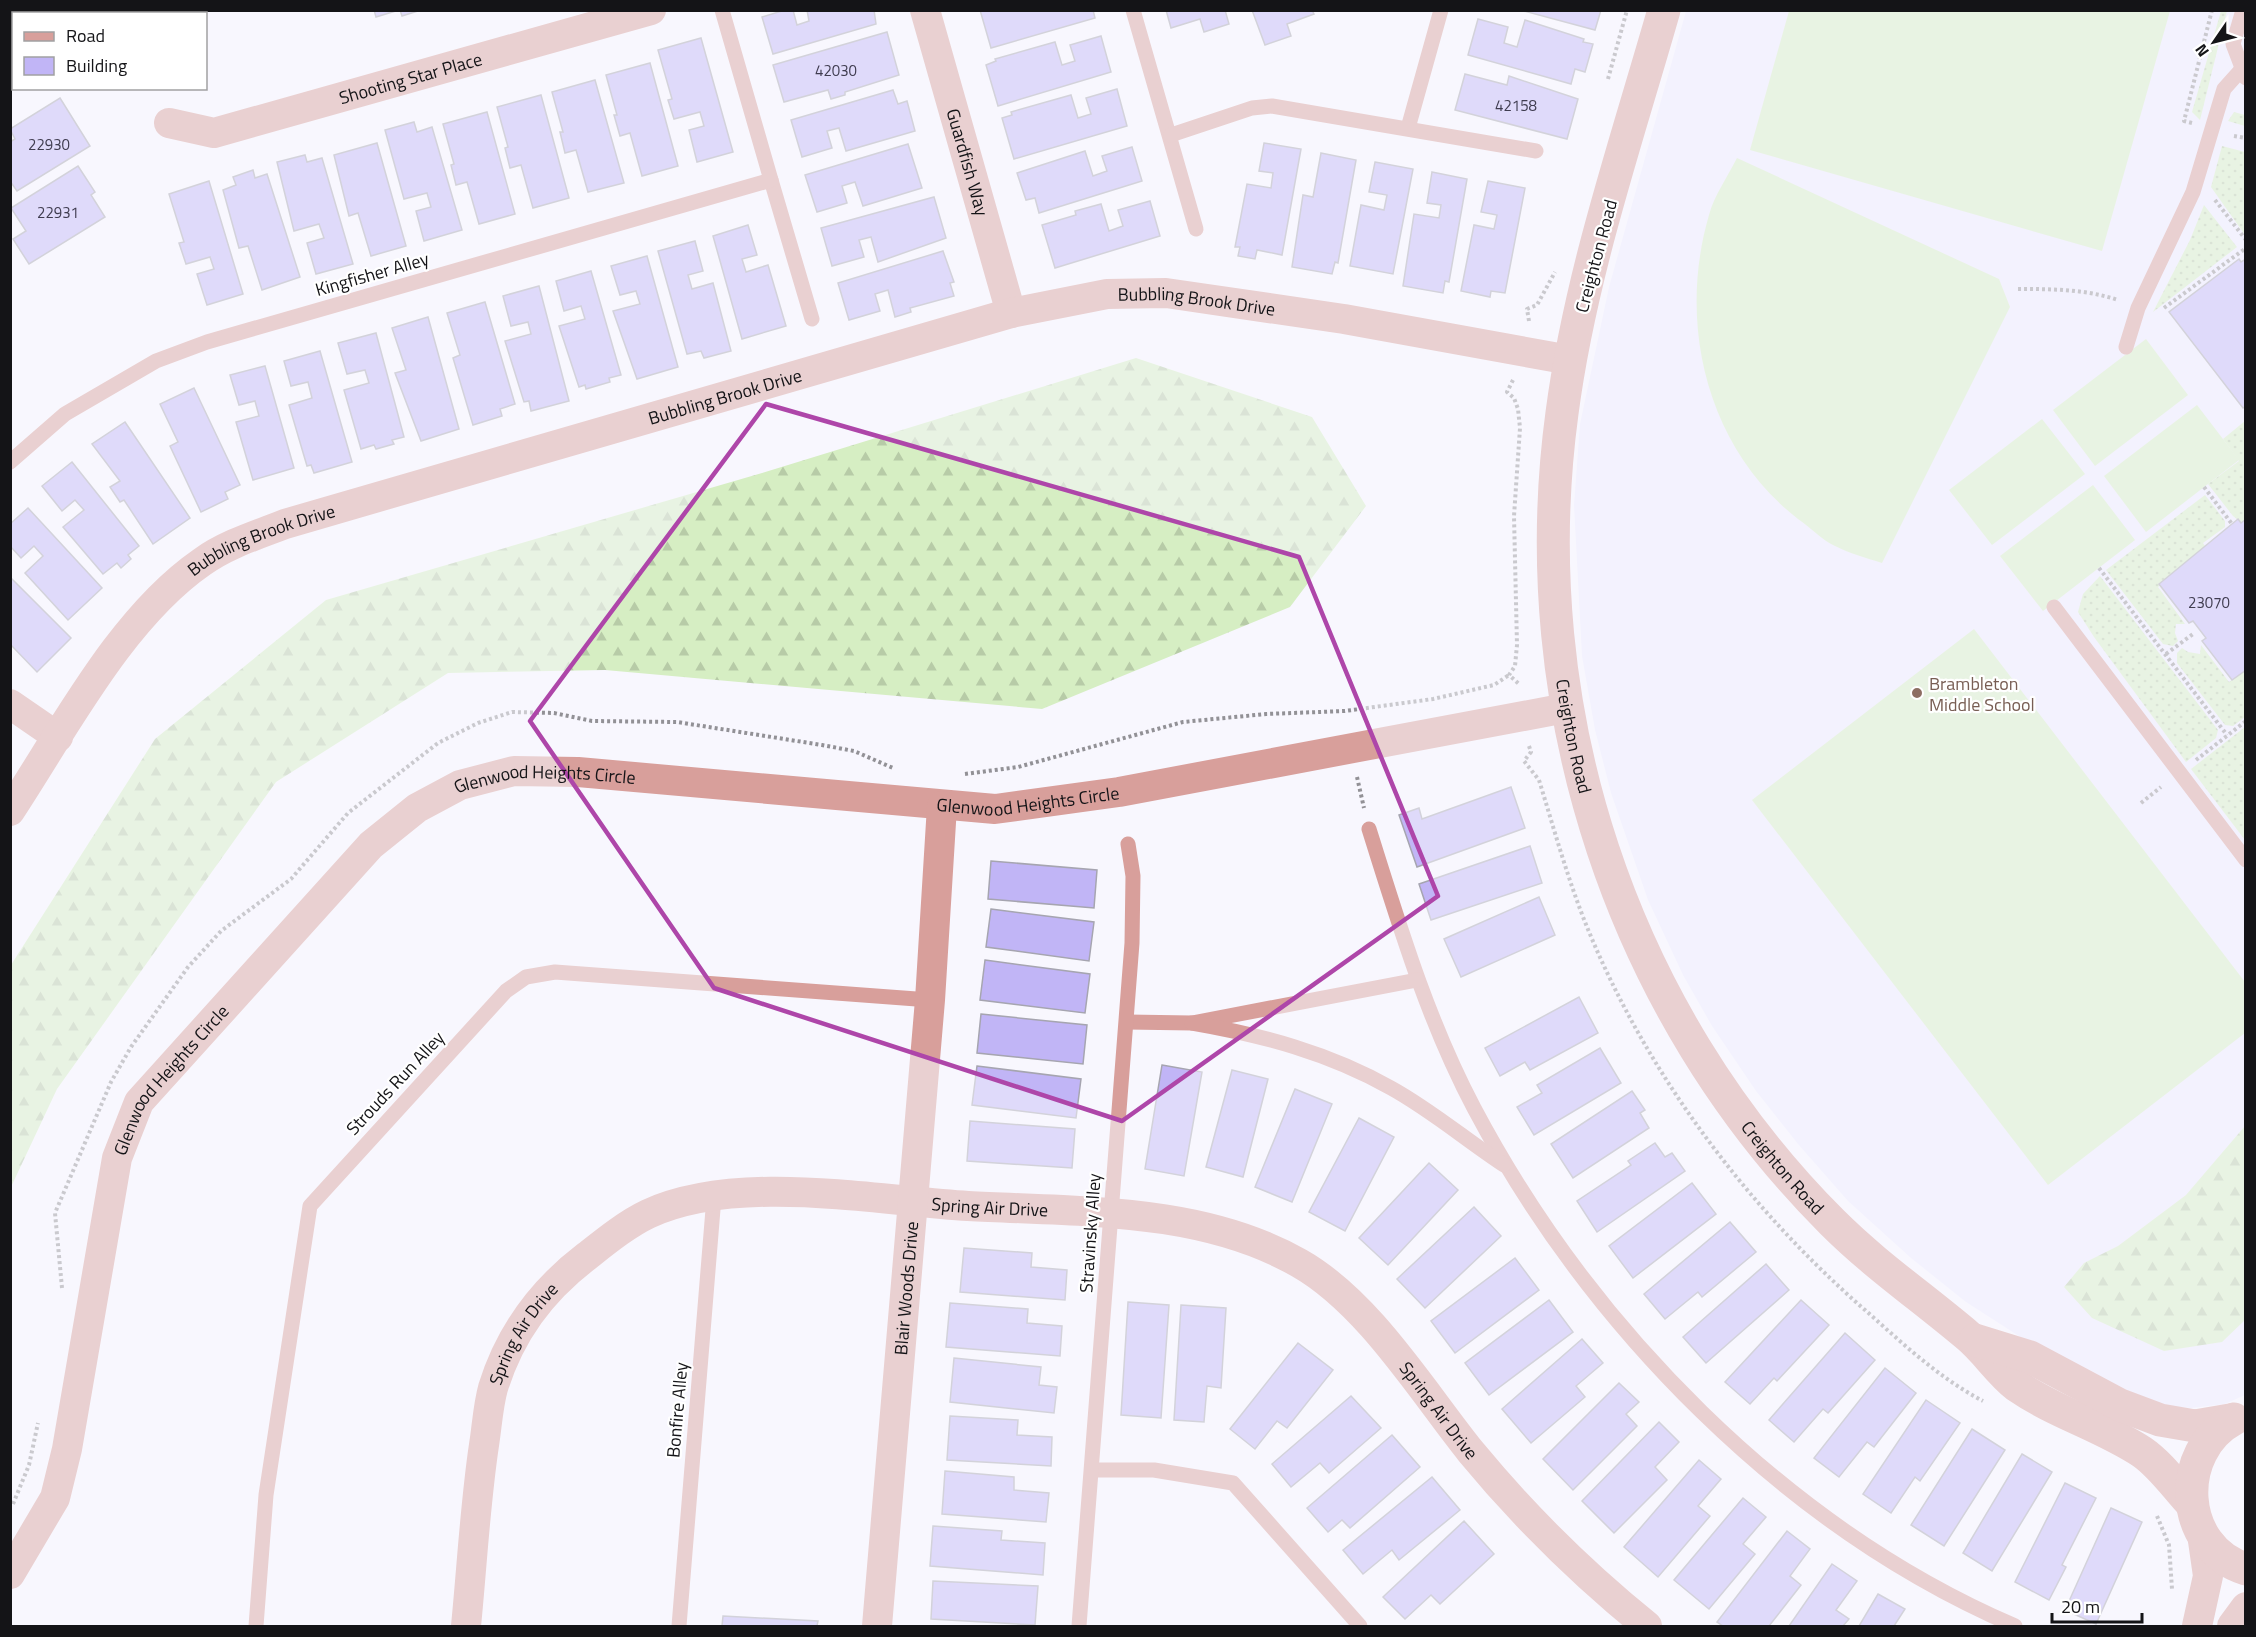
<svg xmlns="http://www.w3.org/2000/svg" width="2256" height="1637" font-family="'Titillium Web',sans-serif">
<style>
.built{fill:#eeebfe}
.grass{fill:url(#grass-dots)}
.forest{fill:url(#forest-firs)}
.pitch{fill:#d6eec3}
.building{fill:#c1b5f6;stroke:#a6a5b0;stroke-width:1.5}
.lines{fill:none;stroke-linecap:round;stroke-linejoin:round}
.path{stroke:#929196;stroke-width:4;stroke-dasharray:3 3;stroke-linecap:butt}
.service{stroke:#d89f9b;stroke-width:15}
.minor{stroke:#d89f9b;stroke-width:30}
.tertiary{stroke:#d89f9b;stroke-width:33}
.marked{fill:none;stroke:#ae46a9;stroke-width:4.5;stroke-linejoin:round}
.education-dot{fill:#8d6e63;stroke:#fff;stroke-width:2}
.labels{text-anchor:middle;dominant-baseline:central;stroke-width:4.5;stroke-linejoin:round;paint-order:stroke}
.number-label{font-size:15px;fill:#3f3c4f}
.street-label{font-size:18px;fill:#141417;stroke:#fff}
.education-label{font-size:18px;fill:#785e54;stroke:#fff;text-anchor:start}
</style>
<defs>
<pattern id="grass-dots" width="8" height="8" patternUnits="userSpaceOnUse" patternTransform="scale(1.5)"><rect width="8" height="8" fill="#d6eec3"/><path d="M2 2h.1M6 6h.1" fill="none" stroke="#b7cba7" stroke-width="1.8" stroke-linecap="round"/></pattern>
<pattern id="forest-firs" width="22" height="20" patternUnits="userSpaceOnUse" patternTransform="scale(1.5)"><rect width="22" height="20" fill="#d6eec3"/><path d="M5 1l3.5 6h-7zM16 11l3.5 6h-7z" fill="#b7cba7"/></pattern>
</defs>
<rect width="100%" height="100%" fill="#f8f7fe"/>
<polygon class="built" points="1686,11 2245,11 2245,1395 2225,1404 2191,1408 2160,1406 2039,1349 1966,1302 1911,1258 1848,1201 1798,1144 1756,1091 1712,1026 1683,975 1648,900 1611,793 1595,730 1582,656 1574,505 1580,424 1609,287"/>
<g class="grass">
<polygon points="2221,11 2227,11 2200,120 2192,112"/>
<polygon points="2234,112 2245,115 2245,126 2228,121"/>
<polygon points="2222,146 2245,152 2245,235 2211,187"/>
<polygon points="2204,205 2237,247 2153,312 2190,240"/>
<polygon points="2245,421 2245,520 2242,523 2233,516 2208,484 2239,461 2223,439"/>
<polygon points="2205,495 2225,521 2225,527 2203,543 2207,549 2158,587 2185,624 2176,624 2175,633 2178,641 2173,646 2163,644 2106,570"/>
<polygon points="2100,576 2218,730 2216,738 2186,762 2094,637 2078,612 2083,594"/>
<polygon points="2201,645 2229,682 2245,670 2245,717 2233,726 2225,725 2177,663 2177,653 2182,648 2188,652 2200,654"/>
<polygon points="2245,727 2245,840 2191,769"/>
</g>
<g class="forest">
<polygon points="1136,358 1312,417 1366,506 1290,607 1042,709 605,670 448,673 276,782 57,1089 11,1187 11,965 155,739 326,600 762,473"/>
<polygon points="2245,1126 2245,1320 2222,1342 2164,1351 2092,1318 2064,1287 2084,1263 2118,1246 2186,1195"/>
</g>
<g class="pitch">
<polygon points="1789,11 2170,11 2102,251 1750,150"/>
<path d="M1737,158L1999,279L2010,307L1882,563C1866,558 1849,553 1835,546C1822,540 1810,527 1798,519C1707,448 1677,324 1709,215C1714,196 1728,176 1737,158Z"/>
<polygon points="2146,339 2188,395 2095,466 2053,410"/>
<polygon points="2197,405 2239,460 2146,532 2104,476"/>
<polygon points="2042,419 2085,474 1992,545 1949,490"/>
<polygon points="2093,485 2135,540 2043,611 2000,556"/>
<polygon points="1974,629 2245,982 2245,1033 2048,1185 1752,800"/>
</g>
<g class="building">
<polygon points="374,10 399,10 376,17"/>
<polygon points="400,10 421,10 402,16"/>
<polygon points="785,10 793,10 797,25 809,21 807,10 874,10 876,24 773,54 762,17"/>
<polygon points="980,10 1093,10 1095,18 991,48"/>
<polygon points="1166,10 1225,10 1229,24 1204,32 1200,19 1171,28"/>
<polygon points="1252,10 1312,10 1314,14 1287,24 1291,36 1265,45"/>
<polygon points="1520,10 1601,10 1595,30"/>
<polygon points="1478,19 1508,27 1504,43 1517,47 1525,20 1584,39 1583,42 1593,44 1585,72 1575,69 1571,84 1468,55"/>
<polygon points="887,32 899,75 845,92 845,95 831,99 828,90 784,102 773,65"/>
<polygon points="1101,36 1111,72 998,106 986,65 996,61 995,59 1055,42 1062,65 1075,61 1070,45"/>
<polygon points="701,38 733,152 697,162 689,130 704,126 700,112 674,119 668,100 672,99 658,50"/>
<polygon points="650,63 678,166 642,176 630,133 620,136 614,115 617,115 606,75"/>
<polygon points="1465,74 1507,85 1509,76 1578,99 1567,139 1455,110"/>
<polygon points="595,80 624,183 588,192 576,150 565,153 560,132 563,132 552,92"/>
<polygon points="1117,89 1127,126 1014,159 1002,118 1012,115 1011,112 1071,95 1078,118 1091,114 1086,98"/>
<polygon points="893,90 898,104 907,101 915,131 846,151 839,128 827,131 832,148 802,157 791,120"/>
<polygon points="541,95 569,198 533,208 521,165 510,168 505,148 508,147 497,107"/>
<polygon points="60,98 90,146 17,191 10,181 10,142 15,139 10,129"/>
<polygon points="487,112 515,214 479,224 467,182 456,185 451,165 454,164 443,124"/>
<polygon points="414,122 417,132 432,127 462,230 424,241 416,211 431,207 427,193 404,199 385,130"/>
<polygon points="377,143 406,246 371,256 358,213 349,216 334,155"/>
<polygon points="1264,143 1301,149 1282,255 1257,250 1255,259 1238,256 1240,247 1235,247 1247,184 1271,188 1273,173 1259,171"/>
<polygon points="908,144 922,188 863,206 855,182 842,186 847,203 817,212 805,175"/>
<polygon points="1132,147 1142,181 1039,213 1035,198 1026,200 1017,173 1085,151 1093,176 1107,171 1102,156"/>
<polygon points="1321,153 1356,160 1338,263 1335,262 1332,274 1292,267 1303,195 1313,197"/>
<polygon points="305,155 307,162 322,158 353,264 316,274 307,243 324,238 319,224 294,231 277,162"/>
<polygon points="1375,162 1413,169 1393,274 1350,266 1361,205 1384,210 1387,195 1369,192"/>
<polygon points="78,166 95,192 91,195 105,217 29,264 13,239 26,231 11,208"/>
<polygon points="253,170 255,178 267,174 300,277 262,290 248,246 239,248 223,190 236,185 233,177"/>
<polygon points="1432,172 1467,179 1449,282 1445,281 1443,293 1403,286 1414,214 1439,218 1441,205 1427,203"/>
<polygon points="209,181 243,294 207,305 197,274 214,269 210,257 186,264 179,243 184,242 169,194"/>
<polygon points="1488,181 1525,188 1505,293 1491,291 1490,297 1461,291 1474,225 1494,229 1497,215 1481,212"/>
<polygon points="934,197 946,238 878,262 871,237 859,240 864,257 832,266 821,228"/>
<polygon points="1150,201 1160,236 1055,268 1042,225 1076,215 1075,211 1101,204 1109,231 1123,226 1118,210"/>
<polygon points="748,225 757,255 742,259 746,272 768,265 786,326 742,339 713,236"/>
<polygon points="695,241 703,271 688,275 692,289 713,283 731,351 704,358 701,351 687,354 658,251"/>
<polygon points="943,251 954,282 950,283 954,296 910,308 911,312 895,317 888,290 875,294 880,311 849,320 838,283"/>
<polygon points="647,256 678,367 637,379 613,311 640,304 636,291 620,295 611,266"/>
<polygon points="2239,259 2241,262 2246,259 2246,406 2243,408 2169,312"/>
<polygon points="591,271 621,375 609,378 610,382 586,389 585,385 579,387 559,326 585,319 581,306 564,311 556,281"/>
<polygon points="539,286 569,401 531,411 529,401 524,402 505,341 531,334 528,322 511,326 503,296"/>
<polygon points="485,302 515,404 500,409 502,416 473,425 453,358 460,355 447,313"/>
<polygon points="428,317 459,429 421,441 395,373 406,370 392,328"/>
<polygon points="376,333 404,437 392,440 394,444 376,449 374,445 361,449 344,390 369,383 365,370 347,374 338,343"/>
<polygon points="320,351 352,462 314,473 311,465 307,466 289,405 312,398 308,382 291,386 284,361"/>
<polygon points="265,366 294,468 253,480 236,422 259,416 255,401 239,405 230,375"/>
<polygon points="194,388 240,485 225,492 228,499 201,512 170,446 178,442 160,404"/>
<polygon points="125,422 190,518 153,544 124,500 120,502 110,487 120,481 92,444"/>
<polygon points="72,462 139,546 128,555 131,559 121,568 117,563 103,574 63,527 84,510 75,500 62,511 42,486"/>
<polygon points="28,508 102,588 68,620 25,573 43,556 34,546 21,558 10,546 10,524"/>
<polygon points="2238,519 2241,523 2246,519 2246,670 2232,680 2202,641 2206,638 2193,621 2189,623 2159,584"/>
<polygon points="10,577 71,638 37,672 10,644"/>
<polygon points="1511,787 1525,828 1417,867 1399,815 1419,808 1422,819"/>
<polygon points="1530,846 1542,883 1431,920 1419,884"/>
<polygon points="991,861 1097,870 1094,908 988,899"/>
<polygon points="1539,897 1555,935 1461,977 1444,939"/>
<polygon points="991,909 1094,922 1089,961 986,947"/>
<polygon points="985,960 1090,974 1085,1013 980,1000"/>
<polygon points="1579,997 1598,1033 1530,1070 1525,1062 1500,1076 1485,1048"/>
<polygon points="981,1014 1087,1025 1083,1064 977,1053"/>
<polygon points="1600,1048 1621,1083 1534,1135 1517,1107 1542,1093 1537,1085"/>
<polygon points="1162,1065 1202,1072 1184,1176 1145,1169"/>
<polygon points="977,1066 1081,1079 1076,1118 972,1105"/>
<polygon points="1232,1070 1268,1079 1243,1177 1206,1167"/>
<polygon points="1295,1089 1332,1104 1292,1202 1255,1187"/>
<polygon points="1632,1091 1645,1110 1640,1113 1649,1128 1573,1178 1551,1144"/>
<polygon points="1359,1118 1394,1137 1345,1231 1309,1212"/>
<polygon points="970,1121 1075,1129 1072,1168 967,1161"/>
<polygon points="1655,1143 1665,1157 1672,1153 1685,1171 1597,1232 1577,1201 1631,1165 1628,1161"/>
<polygon points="1429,1163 1458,1190 1388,1265 1359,1238"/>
<polygon points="1692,1183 1716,1214 1633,1278 1609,1246"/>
<polygon points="1474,1207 1501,1236 1425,1308 1397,1279"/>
<polygon points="1730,1222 1756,1252 1702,1297 1698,1292 1665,1319 1644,1294"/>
<polygon points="964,1248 1032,1253 1031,1267 1067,1270 1065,1300 960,1292"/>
<polygon points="1515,1258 1539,1290 1455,1353 1431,1321"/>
<polygon points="1766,1264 1789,1290 1706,1363 1683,1337"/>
<polygon points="1549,1300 1573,1332 1489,1395 1465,1363"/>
<polygon points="1801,1300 1829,1325 1777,1381 1774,1378 1750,1404 1725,1382"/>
<polygon points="1128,1302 1169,1305 1161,1418 1121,1415"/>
<polygon points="950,1303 1028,1309 1027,1323 1062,1326 1060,1356 946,1347"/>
<polygon points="1181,1305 1226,1308 1221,1388 1207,1386 1204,1422 1174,1420"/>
<polygon points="1845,1333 1875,1360 1828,1413 1823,1409 1794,1442 1769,1420"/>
<polygon points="1582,1339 1603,1363 1576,1386 1585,1397 1531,1443 1502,1409"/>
<polygon points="1298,1343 1333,1370 1287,1428 1277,1421 1255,1449 1230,1429"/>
<polygon points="954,1358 1041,1367 1039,1385 1057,1387 1054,1413 950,1402"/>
<polygon points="1885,1368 1916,1393 1874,1447 1867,1442 1839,1477 1814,1458"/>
<polygon points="1619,1383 1639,1402 1626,1414 1637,1426 1573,1490 1543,1459"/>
<polygon points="1351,1396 1381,1428 1329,1473 1320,1463 1291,1487 1272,1464"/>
<polygon points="1926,1400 1960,1423 1920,1481 1915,1477 1891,1513 1863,1494"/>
<polygon points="950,1416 1018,1420 1017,1435 1052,1437 1051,1466 947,1460"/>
<polygon points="1659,1422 1679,1442 1655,1467 1667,1480 1614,1533 1582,1501"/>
<polygon points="1972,1429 2005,1450 1944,1546 1911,1525"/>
<polygon points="1392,1435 1420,1467 1350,1528 1342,1520 1328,1532 1307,1508"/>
<polygon points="2022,1454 2052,1472 1992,1571 1963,1553"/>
<polygon points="1699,1460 1721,1479 1698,1506 1710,1516 1658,1577 1624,1547"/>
<polygon points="945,1471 1014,1477 1014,1490 1049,1493 1046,1522 942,1514"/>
<polygon points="1432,1477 1460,1510 1399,1560 1392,1550 1363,1574 1343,1550"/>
<polygon points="2065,1483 2096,1498 2062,1565 2066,1567 2049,1600 2015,1582"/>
<polygon points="1743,1498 1766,1517 1743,1544 1755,1554 1709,1609 1674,1580"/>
<polygon points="2111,1508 2142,1522 2096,1624 2065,1610"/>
<polygon points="1464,1521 1494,1554 1440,1604 1431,1595 1405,1619 1383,1597"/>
<polygon points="933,1526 1002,1531 1001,1540 1045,1543 1043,1575 930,1566"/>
<polygon points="1787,1531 1810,1549 1790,1576 1801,1585 1769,1626 1723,1626 1717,1622"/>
<polygon points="1832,1564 1857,1581 1836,1610 1849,1619 1843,1626 1789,1626"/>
<polygon points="933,1581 1038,1586 1035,1625 931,1619"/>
<polygon points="1878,1594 1905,1609 1894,1626 1859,1626"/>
<polygon points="723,1616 818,1621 817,1626 722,1626"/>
</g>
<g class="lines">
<g class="path">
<polyline points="140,14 145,10"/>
<polyline points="1608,79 1627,10"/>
<polyline points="10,89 14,87"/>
<polyline points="2192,123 2184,121 2212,10"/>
<polyline points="2234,136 2246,138"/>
<polyline points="2215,200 2246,240"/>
<path d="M2018,289C2052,289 2085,289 2118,300"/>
<polyline points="2164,308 2246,248"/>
<polyline points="1529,321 1527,309 1537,305 1555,272"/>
<polyline points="1513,380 1507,392 1514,398 1518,409 1520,428 1514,516 1517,645 1515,666 1509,675 1520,685"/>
<polyline points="2204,487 2232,524"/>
<polyline points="2099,568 2227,735"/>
<polyline points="2166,654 2193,634"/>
<path d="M1529,746L1531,752L1524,761L1539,780C1554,829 1568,880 1587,927C1647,1074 1746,1206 1865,1310C1902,1343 1939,1378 1983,1401"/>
<polyline points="2196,760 2246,721"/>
<polyline points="965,774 1018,767 1183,722 1266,714 1345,711 1433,699 1494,685 1509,675"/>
<polyline points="1357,777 1364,808"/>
<polyline points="2141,803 2161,787"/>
<polyline points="62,1288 55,1213 111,1082 131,1047 188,967 221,931 291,879 348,813 438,743 478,723 512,712 554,713 592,721 677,722 822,745 854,751 893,768"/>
<polyline points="13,1504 29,1465 38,1423"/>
<polyline points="2157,1516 2169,1545 2172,1589"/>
</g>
<g class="service">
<polyline points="1133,10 1196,229"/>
<polyline points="2243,10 2233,44 2246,78"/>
<polyline points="1408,128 1441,10"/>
<polyline points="1171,135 1252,108 1272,106 1536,151"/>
<polyline points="771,180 812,319"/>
<polyline points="2126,347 2138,308 2193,192 2224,89 2241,70"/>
<polyline points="10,462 65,414 156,361 207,342 771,180 722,10"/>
<polyline points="2054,607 2246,860"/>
<path d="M1369,829C1399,924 1427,1019 1474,1108C1590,1327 1785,1527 2015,1626"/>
<polyline points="1127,1022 1192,1023 1417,980"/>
<path d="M1192,1023C1262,1035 1329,1053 1391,1088C1431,1110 1466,1140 1504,1165"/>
<polyline points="1092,1470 1154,1470 1233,1483 1360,1626"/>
<polyline points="256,1626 266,1495 310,1206 506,991 526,977 555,972 930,1000"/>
<polyline points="679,1626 714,1197"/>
<polyline points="1079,1626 1132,943 1133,876 1128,844"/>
</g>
<g class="minor">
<path id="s1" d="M925,10L1011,313"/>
<path id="s2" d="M169,123L214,133L651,10"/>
<polyline points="10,704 58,737"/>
<path id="s3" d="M10,811C64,729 121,618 202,562C227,544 257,535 285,524L1011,313L1107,294L1166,293L1344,319L1570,360"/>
<path id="s4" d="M10,1574L55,1498L67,1449L117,1158L139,1102L371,845L417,808L460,785L514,771L578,772L995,809L1119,792L1566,708"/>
<path id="s5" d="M466,1626C472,1566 475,1505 484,1445C487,1426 488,1406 493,1388C510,1333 541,1291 587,1256C606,1241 627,1224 648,1214C737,1173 873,1200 968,1206C1078,1212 1201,1207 1299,1263C1368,1302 1422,1391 1471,1452C1523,1515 1584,1575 1647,1626"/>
<path id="s6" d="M877,1626L930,1000L942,806"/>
<polyline points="2197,1626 2208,1576 2202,1534"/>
<polyline points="2232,1626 2246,1607"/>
</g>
<g class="tertiary">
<path id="s7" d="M1664,10C1626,143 1580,276 1562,413C1522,708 1621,1011 1832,1222C1875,1265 1922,1297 1968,1336C1986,1351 1999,1372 2017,1386C2056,1413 2103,1426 2142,1452C2161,1465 2176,1487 2191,1503"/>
<polyline points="1975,1340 2030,1357 2120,1405 2160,1420 2195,1426 2230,1420"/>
<path d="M2234,1419C2174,1451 2178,1548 2246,1569"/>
</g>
</g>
<path d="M0 0H2256V1637H0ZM766,404L1299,557L1438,896L1122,1121L714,988L530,721Z" fill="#f8f7fe" fill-opacity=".55" fill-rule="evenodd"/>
<path class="marked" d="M766,404L1299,557L1438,896L1122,1121L714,988L530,721Z"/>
<circle class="education-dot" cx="1917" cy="693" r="6"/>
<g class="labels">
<g class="number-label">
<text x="836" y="70">42030</text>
<text x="1516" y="105">42158</text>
<text x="49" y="144">22930</text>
<text x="58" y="212">22931</text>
<text x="2209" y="602">23070</text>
</g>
<g class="street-label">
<text stroke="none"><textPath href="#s2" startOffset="250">Shooting Star Place</textPath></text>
<text stroke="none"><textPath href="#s1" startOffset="158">Guardfish Way</textPath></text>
<text transform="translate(1596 256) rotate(-75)">Creighton Road</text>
<text transform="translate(372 274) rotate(-16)">Kingfisher Alley</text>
<text stroke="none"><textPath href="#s3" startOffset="1352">Bubbling Brook Drive</textPath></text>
<text stroke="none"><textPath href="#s3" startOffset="866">Bubbling Brook Drive</textPath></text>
<text stroke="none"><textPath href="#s3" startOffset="380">Bubbling Brook Drive</textPath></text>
<text stroke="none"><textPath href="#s7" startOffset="741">Creighton Road</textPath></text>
<text stroke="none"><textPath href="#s4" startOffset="1034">Glenwood Heights Circle</textPath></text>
<text stroke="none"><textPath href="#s4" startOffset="1520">Glenwood Heights Circle</textPath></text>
<text stroke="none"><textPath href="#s4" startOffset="530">Glenwood Heights Circle</textPath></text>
<text transform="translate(395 1083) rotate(-47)">Strouds Run Alley</text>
<text stroke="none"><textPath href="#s7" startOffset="1226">Creighton Road</textPath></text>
<text stroke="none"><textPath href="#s5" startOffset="824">Spring Air Drive</textPath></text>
<text transform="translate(1090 1233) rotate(-86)">Stravinsky Alley</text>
<text stroke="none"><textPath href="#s6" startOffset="339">Blair Woods Drive</textPath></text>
<text stroke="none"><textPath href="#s5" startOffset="302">Spring Air Drive</textPath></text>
<text stroke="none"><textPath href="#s5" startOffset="1346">Spring Air Drive</textPath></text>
<text transform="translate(677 1410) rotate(-85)">Bonfire Alley</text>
</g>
<g class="education-label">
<text x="1929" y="683">Brambleton<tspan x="1929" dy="21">Middle School</tspan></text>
</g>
</g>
<rect width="2256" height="1637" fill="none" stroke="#141417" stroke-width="24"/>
<rect x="12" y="12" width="195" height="78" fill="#ffffff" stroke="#a1a1a2" stroke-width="1.5"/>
<rect x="24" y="32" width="30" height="9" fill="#d89f9b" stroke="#a1a1a2" stroke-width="1.5"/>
<text x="66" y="42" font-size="18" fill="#141417">Road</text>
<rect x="24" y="57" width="30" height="18" fill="#c1b5f6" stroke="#a1a1a2" stroke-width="1.5"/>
<text x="66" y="72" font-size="18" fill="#141417">Building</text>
<g transform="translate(2214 42) rotate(235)" stroke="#ffffff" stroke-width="4.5" paint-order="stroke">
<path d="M0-4.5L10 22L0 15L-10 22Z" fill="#141417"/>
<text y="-9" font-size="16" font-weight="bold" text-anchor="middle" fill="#141417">N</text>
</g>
<path d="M2052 1613v9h90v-9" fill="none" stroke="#141417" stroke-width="3"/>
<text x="2061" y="1613" font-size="18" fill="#141417" stroke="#ffffff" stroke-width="4.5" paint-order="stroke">20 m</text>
</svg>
